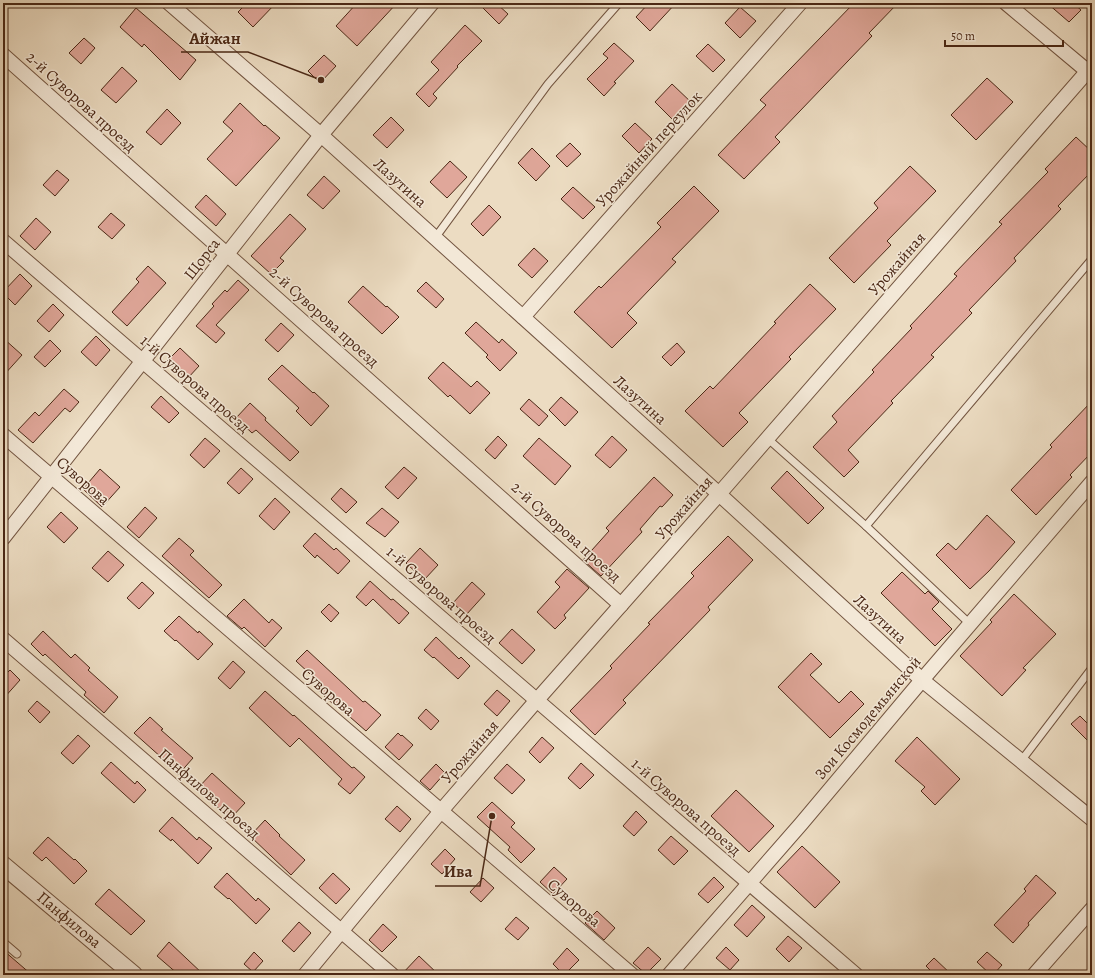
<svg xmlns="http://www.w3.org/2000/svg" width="1095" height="978" font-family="Alegreya,serif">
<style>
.building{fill:#e0a79a;stroke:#4b2816}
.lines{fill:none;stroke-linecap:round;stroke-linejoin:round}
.service-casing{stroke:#735541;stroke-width:9}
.minor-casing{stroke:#735541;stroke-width:16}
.tertiary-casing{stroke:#735541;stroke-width:19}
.service{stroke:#f3e8d7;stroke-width:7}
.minor{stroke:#f3e8d7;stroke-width:14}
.tertiary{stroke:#f3e8d7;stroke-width:17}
.labels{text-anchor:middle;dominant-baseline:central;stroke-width:3;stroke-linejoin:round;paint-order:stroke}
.street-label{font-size:16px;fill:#4b2816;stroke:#f3e8d7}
.leader{fill:none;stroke:#4b2816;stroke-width:1.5}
.callout-dot{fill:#4b2816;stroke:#f3e8d7;stroke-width:1.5}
.callout-label{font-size:17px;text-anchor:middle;font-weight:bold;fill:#4b2816;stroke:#f3e8d7;stroke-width:3;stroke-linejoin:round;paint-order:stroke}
</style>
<rect width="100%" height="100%" fill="#ecdcc2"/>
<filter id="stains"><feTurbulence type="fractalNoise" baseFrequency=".005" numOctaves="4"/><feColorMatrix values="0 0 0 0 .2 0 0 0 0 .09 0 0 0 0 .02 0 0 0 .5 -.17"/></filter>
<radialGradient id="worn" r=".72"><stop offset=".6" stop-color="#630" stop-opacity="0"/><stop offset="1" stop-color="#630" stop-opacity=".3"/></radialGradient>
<g class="building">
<polygon points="247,3 276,3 253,27 238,12"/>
<polygon points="357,3 397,3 357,46 336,26"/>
<polygon points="478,3 496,3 508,14 499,24"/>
<polygon points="649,3 676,3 650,31 636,17"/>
<polygon points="854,3 898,3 869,33 872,36 775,137 780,142 744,179 718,155 766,105 760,100"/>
<polygon points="1047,3 1073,3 1081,10 1069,22"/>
<polygon points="740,7 756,21 740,38 725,23"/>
<polygon points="136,8 196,60 180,80 144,44 142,47 120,27"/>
<polygon points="465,25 482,41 457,66 458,67 433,94 437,98 429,107 416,94 439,70 431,62"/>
<polygon points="84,38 95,48 81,64 69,53"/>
<polygon points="614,43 634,61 614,82 616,83 604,96 587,79 608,58 603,54"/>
<polygon points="708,44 725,60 713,72 696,56"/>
<polygon points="324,55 336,66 320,83 308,71"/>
<polygon points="122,67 137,81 116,103 101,90"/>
<polygon points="987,78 1013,102 976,140 951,115"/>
<polygon points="672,84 693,104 675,122 655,102"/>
<polygon points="240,103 264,126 265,125 280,138 236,186 207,159 233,131 223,122"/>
<polygon points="167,109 181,123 161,145 146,132"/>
<polygon points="391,117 404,130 387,148 373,135"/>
<polygon points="635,123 652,139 639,153 622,136"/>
<polygon points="1076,137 1092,152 1092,171 1058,206 1061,209 1014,258 1016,261 969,310 972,313 931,355 934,357 891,401 893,403 848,450 859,462 844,477 813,447 837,422 832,416 874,372 872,370 912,328 910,326 957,276 954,274 1002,224 999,222 1048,172 1045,169"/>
<polygon points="570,143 581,154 567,167 556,156"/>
<polygon points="532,148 550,166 536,181 518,163"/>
<polygon points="450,161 467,177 447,198 430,182"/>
<polygon points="910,166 936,191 887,241 891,245 854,283 829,258 878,208 874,203"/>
<polygon points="57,170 69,180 55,196 43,185"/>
<polygon points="324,176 340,191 323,209 307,195"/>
<polygon points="694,186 719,211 672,259 676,262 627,313 637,323 612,348 574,312 599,286 601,288 661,227 657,223"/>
<polygon points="573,187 595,207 583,219 561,199"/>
<polygon points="206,195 226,214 216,226 195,207"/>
<polygon points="489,205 501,217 483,236 471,224"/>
<polygon points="111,213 125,225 112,239 98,227"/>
<polygon points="290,214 306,229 280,258 284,261 271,274 251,256"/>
<polygon points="36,218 51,232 35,250 20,236"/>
<polygon points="534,248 548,261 532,278 518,265"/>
<polygon points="148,266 166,283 127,326 112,312 139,282 136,279"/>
<polygon points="20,274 32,286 15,305 3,293 3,292"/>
<polygon points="238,280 249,290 216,325 225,333 216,343 196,326 214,306 212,304 225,290 227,292"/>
<polygon points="426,282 444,299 436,308 417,291"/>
<polygon points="810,284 836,309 789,357 791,359 739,413 748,422 723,447 685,411 710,386 713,389 776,323 774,322"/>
<polygon points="363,286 386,307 387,306 399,317 382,334 348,302"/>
<polygon points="53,304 64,315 49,332 37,321"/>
<polygon points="476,322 499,343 502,339 517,353 500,371 486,357 488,355 465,333"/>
<polygon points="281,323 294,335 278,352 265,340"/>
<polygon points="96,336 110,350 96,366 81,352"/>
<polygon points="3,338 22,355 3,376"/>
<polygon points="50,340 61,351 45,367 34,357"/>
<polygon points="677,343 685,352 671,366 662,357"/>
<polygon points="180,348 199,366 187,379 167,361"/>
<polygon points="443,362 471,387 477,381 490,393 470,414 450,395 448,397 428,378"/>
<polygon points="282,365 313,393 314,392 329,406 311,426 296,411 299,408 268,379"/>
<polygon points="64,389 79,402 70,412 65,408 33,443 18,430 35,412 39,416"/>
<polygon points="161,396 179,413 169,423 151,407"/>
<polygon points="561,397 578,412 565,426 549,410"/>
<polygon points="529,399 548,416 539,426 520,409"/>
<polygon points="1092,401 1092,452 1070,475 1072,477 1036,515 1011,490 1052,447 1050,445"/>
<polygon points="250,403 266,418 265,420 299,452 290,461 256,430 252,433 236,418"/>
<polygon points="498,436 507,445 495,459 485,450"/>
<polygon points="612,436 627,450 610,468 595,455"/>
<polygon points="205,438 220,451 204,468 190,455"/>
<polygon points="539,438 571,466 555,485 523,456"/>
<polygon points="404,467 417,478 398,499 385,487"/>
<polygon points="241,468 253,479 239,494 227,483"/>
<polygon points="100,469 120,487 102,507 83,489"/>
<polygon points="787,471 824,508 808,524 771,488"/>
<polygon points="654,477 673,495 662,507 660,506 640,529 642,532 601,576 583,560 609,531 606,528"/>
<polygon points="341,488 357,502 346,513 331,499"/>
<polygon points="275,498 290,512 274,530 259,516"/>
<polygon points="145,507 157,518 139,538 127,527"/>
<polygon points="382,508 399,522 385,537 366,523"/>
<polygon points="61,512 78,528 64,543 47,527"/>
<polygon points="987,515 1015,542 989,571 970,589 936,555 948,543 956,550"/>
<polygon points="315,533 334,550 336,548 350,561 338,574 317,555 315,558 303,546"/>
<polygon points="728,536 753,560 708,607 710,610 623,700 626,703 595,735 570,711 612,668 610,666 650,624 648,623 694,576 691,573"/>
<polygon points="179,538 194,551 190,555 222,585 209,598 162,556"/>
<polygon points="420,548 438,565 424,580 406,563"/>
<polygon points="108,551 124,565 108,582 92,568"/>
<polygon points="567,569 589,588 564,615 566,618 555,629 537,612 560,587 555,582"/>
<polygon points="902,572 925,594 928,591 939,602 932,609 952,629 935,646 881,593"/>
<polygon points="370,581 391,600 393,599 409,613 399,624 373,599 366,606 356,597"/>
<polygon points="142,582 154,593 139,609 127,598"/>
<polygon points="472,582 485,594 466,615 453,603"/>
<polygon points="1014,594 1056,634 1023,668 1026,670 1002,696 960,656 992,622 990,620"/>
<polygon points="244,599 269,623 272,619 282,628 265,647 244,627 242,629 227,616"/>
<polygon points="329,604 339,613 331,622 321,612"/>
<polygon points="179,616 198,633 199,631 213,644 198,660 176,640 175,641 164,631"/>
<polygon points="512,629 535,650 522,664 499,643"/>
<polygon points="43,631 71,658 75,654 90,668 88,670 118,697 104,713 84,695 86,692 45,654 43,656 31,644"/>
<polygon points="436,637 459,659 461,657 470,666 458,679 434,657 433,658 424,650"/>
<polygon points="307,650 363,702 365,701 381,715 366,731 334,703 333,704 319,691 323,686 296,661"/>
<polygon points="811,653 822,664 810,675 839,703 851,691 864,704 830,738 778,687"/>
<polygon points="233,661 245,672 230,689 218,678"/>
<polygon points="10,670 20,680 3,699 3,677"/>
<polygon points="497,690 510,701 497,716 484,704"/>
<polygon points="265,691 293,716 294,715 352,768 354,767 365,777 350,794 338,784 342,779 299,738 290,747 249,708"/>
<polygon points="37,701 50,712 40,723 28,711"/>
<polygon points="426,709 439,721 431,730 418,718"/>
<polygon points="1080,716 1092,728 1092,745 1071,724"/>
<polygon points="150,717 163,729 161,730 193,758 178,775 161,759 162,758 134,733"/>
<polygon points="398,733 401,736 402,735 413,745 399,760 385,747"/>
<polygon points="78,735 90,746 73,764 61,753"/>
<polygon points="542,737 554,748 540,763 529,752"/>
<polygon points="917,737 960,779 935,805 921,791 925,787 895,761"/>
<polygon points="111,762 135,784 137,781 146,790 134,803 101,773"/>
<polygon points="581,763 594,775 580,789 568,778"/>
<polygon points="436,764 445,773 430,790 420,781"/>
<polygon points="507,764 525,780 512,794 494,778"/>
<polygon points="212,773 245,803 230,819 198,788"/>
<polygon points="736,790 774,826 749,852 711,816"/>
<polygon points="492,802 515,823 511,827 535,849 521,863 508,850 510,847 477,817"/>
<polygon points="397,806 411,819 400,832 385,819"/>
<polygon points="636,811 647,822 634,836 623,826"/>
<polygon points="172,817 197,840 199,837 212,848 198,864 172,839 171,841 159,831"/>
<polygon points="265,820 280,835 279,836 305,860 291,875 250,836"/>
<polygon points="671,836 688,851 674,865 658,850"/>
<polygon points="48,837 74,860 75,859 87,871 74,884 46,857 42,861 33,853"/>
<polygon points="802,846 840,882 815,908 777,872"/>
<polygon points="445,849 455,859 442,874 431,864"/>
<polygon points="554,867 567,879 553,894 540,882"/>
<polygon points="227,873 256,901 258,898 270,909 256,924 229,898 228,899 214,887"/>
<polygon points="333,873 350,889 336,904 319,888"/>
<polygon points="1036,875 1056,893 1028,923 1029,925 1013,943 994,925 1026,891 1024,889"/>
<polygon points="714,877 724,887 708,903 698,894"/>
<polygon points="483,878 494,888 481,902 470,892"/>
<polygon points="109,889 145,921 131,935 95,904"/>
<polygon points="752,905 765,917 747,937 734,925"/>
<polygon points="597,911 615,928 604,940 585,923"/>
<polygon points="516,917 529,928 518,940 505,929"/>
<polygon points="299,922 311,933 294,952 282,941"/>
<polygon points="383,924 397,937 382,952 369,940"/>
<polygon points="788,936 802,948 789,962 776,949"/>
<polygon points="169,942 204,975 179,975 157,956"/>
<polygon points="648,947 661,959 646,974 633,963"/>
<polygon points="726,947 739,960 730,970 716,958"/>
<polygon points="567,948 579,960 564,975 553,964"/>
<polygon points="3,950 32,975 3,975"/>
<polygon points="254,952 263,961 253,972 244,964"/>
<polygon points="987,952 1002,965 993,975 991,975 977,962"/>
<polygon points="419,956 439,975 401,975"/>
<polygon points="934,958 952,975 935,975 926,966"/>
</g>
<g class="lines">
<g class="service-casing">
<g id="service">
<polyline points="435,238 548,84 619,3"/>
<polyline points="767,438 866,526 970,624"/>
<polyline points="866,526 1092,259"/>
<polyline points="1021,761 1092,668"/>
<polyline points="3,942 17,954"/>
</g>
</g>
<g class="minor-casing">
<g id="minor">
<polyline points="169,3 321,135 719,494 922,680 1092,819"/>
<polyline points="1006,3 1092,75"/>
<polyline points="3,55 621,605"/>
<polyline points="3,241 856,975"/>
<polyline points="523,317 800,3"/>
<polyline points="3,435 632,975"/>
<polyline points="3,538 321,135 432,3"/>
<polyline points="3,639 392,975"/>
<polyline points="305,975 441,811 537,700 719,494 1092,66"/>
<polyline points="669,975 801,824 922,680 1092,482"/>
<polyline points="1034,975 1092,909"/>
</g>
</g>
<g class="tertiary-casing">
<polyline id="tertiary" points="3,865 134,975"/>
</g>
<use href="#service" class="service"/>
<use href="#minor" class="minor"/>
<use href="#tertiary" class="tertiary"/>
</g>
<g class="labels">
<g class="street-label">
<text transform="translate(81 102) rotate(42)">2-й Суворова проезд</text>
<text transform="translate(649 149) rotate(-48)">Урожайный переулок</text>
<text transform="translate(400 183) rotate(42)">Лазутина</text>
<text transform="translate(202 259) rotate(-52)">Щорса</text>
<text transform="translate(897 264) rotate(-49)">Урожайная</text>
<text transform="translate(324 317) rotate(42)">2-й Суворова проезд</text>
<text transform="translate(195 384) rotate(41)">1-й Суворова проезд</text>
<text transform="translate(640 400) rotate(42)">Лазутина</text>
<text transform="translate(83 481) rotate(41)">Суворова</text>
<text transform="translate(684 508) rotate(-49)">Урожайная</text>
<text transform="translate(566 532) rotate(42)">2-й Суворова проезд</text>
<text transform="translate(441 595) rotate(41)">1-й Суворова проезд</text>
<text transform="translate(880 619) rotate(42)">Лазутина</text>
<text transform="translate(328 692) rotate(41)">Суворова</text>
<text transform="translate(868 718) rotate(-50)">Зои Космодемьянской</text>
<text transform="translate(470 752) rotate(-49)">Урожайная</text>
<text transform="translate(209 794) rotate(41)">Панфилова проезд</text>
<text transform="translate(686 807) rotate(41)">1-й Суворова проезд</text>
<text transform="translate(574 903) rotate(41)">Суворова</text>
<text transform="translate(69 920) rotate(40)">Панфилова</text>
</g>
</g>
<path class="leader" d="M321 80L248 52H181M492 816L480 886H435"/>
<g class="callout-dot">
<circle cx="321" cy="80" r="4"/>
<circle cx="492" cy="816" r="4"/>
</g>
<g class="callout-label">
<text x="215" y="44">Айжан</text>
<text x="458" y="877">Ива</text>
</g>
<rect width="1095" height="978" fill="none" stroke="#ecdcc2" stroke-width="16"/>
<rect x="4" y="4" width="1087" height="970" fill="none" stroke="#4b2816" stroke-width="2"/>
<rect x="8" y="8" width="1079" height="962" fill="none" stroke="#4b2816"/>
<path d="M945 40v6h118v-6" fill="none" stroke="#4b2816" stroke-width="2"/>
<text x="951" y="40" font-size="12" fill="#4b2816" stroke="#f3e8d7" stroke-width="3" paint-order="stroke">50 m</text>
<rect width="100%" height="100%" filter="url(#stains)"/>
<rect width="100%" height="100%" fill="url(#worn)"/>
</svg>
